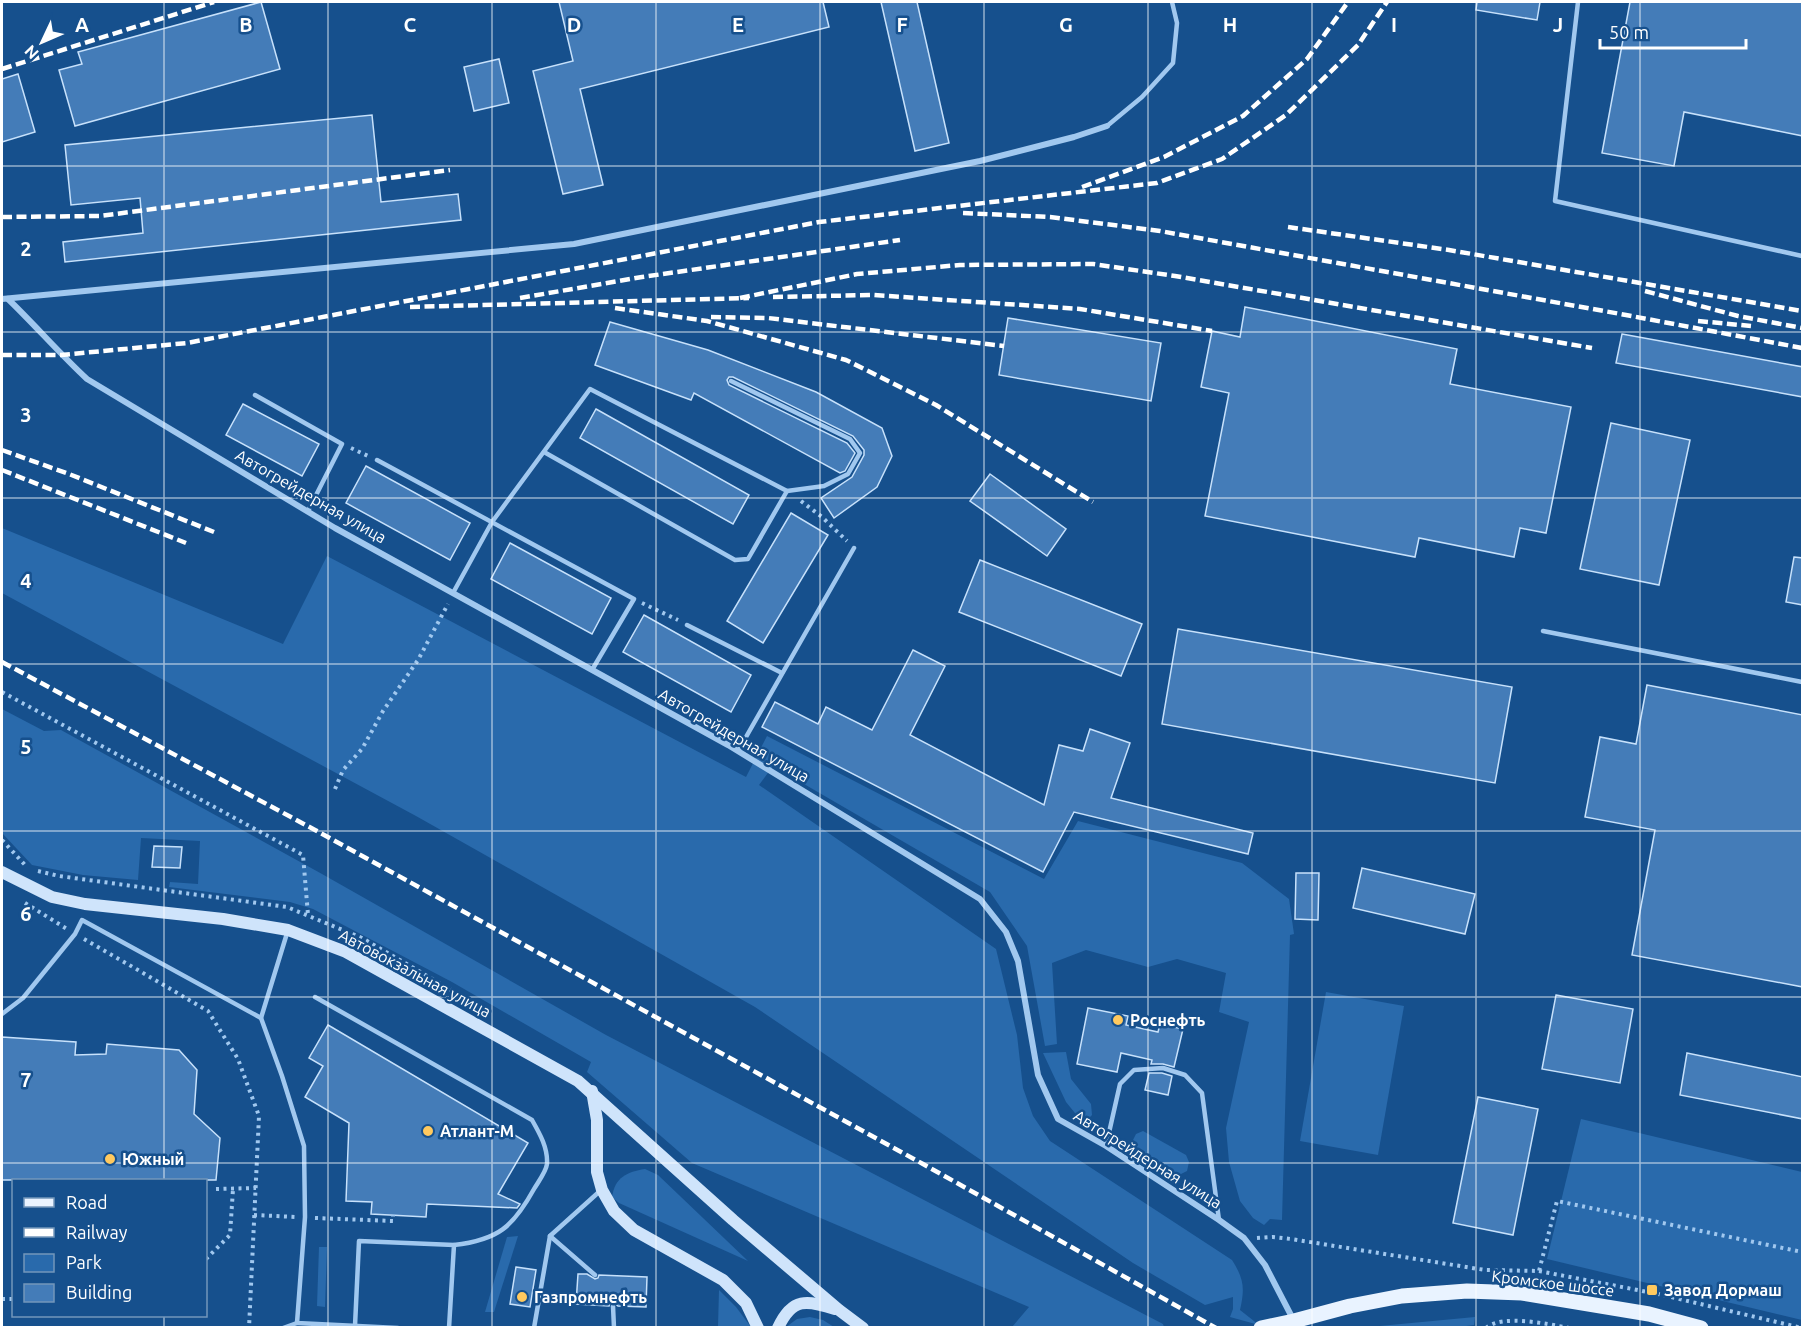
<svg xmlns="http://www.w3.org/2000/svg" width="1804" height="1329" font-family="Ubuntu,sans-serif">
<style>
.green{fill:#296aac}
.building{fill:#447cb8;stroke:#c7e1fb;stroke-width:1.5}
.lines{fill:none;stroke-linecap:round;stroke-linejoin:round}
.path{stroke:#a1c8ef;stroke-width:4;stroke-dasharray:3 4.5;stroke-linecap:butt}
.lane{stroke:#a1c8ef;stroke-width:4.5}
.street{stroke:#a1c8ef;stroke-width:6}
.secondary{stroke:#cfe4fb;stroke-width:12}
.primary{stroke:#e9f3ff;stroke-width:15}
.rail{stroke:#fff;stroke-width:4.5;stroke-dasharray:10 4.5;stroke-linecap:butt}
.grid{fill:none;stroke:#fff;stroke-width:1.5;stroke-opacity:0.55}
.poi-dot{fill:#ffc95f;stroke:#16508d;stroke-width:2}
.labels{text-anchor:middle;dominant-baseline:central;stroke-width:5;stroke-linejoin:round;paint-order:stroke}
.street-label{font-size:16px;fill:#fff;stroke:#16508d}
.poi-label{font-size:16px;font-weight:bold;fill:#fff;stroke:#16508d;text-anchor:start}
.grid-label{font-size:20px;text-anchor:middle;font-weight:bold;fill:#fff;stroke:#16508d;stroke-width:5;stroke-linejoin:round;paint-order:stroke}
</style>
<rect width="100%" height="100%" fill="#16508d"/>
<g class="green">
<path d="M2,528L283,644L327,556L746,777L767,736L1044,879L1078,821L1242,863L1289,899L1294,934L1290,935L1282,1220L1270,1219L1264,1225L1253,1218L1240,1201L1229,1162L1226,1128L1249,1022L1219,1012L1226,973L1177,959L1148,967L1086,950L1052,963L1057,1044L1045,1046L1027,946L990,892L773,766L759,785L996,949L1017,1035L1023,1088L1033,1116L1050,1141L1232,1260C1244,1279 1245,1288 1240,1310L1259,1325L1230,1317L1233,1309V1297L1205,1305L1133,1263L755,1007L416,816L2,593Z"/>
<polygon points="2,709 44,731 61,730 322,874 606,1035 1163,1324 1164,1327 1012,1327 1029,1307 692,1163 587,1072 591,1062 452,982 313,909 290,902 169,887 170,882 198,884 200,841 141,838 138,880 83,875 32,865 2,833"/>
<polygon points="1326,992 1404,1006 1378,1155 1300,1141"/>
<polygon points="1066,1052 1071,1079 1091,1104 1092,1115 1087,1120 1079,1118 1066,1102 1043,1053"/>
<polygon points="1581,1119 1802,1172 1802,1320 1547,1259"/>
<polygon points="1143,1131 1186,1155 1189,1162 1187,1171 1179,1175 1138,1152 1132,1142 1136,1134"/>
<path d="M645,1169L658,1175L748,1261L619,1203L612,1197C615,1177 627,1172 645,1169Z"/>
<polygon points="518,1236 494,1312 485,1312 507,1237"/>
<polygon points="319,1247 327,1247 325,1307 317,1306"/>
<polygon points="719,1290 736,1307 751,1327 718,1327"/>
<polygon points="810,1317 823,1320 834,1327 786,1327 797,1319"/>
<polygon points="1475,1317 1474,1325 1451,1328 1369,1327"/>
</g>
<g class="building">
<polygon points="261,2 280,69 75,126 59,70 82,64 78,52"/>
<polygon points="559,2 823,2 829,27 580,89 603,185 563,194 533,71 573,61"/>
<polygon points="881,2 917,2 949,143 915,151"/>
<polygon points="1477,2 1540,2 1537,20 1476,10"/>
<polygon points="1630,2 1803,2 1803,136 1684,112 1674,166 1602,153"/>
<polygon points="499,59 509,103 474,111 464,67"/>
<polygon points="18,74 35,132 2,142 2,79"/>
<polygon points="372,115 381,202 458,194 461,220 65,262 63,242 143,233 140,198 71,205 65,145"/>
<polygon points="1245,307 1457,349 1450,384 1571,407 1546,533 1520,528 1514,557 1419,538 1415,557 1205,516 1229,393 1201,387 1212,331 1240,337"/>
<polygon points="1008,318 1161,343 1151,401 999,375"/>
<polygon points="610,322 708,350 816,392 882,428 892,456 877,487 834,518 821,498 852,477 864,455 864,450 853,436 733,377 729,377 727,380 729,385 847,443 855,453 845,471 840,473 694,393 691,400 595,365"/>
<polygon points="1622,334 1803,367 1803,397 1616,363"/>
<polygon points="243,404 319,444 302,476 226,435"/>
<polygon points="596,409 749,495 733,524 580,438"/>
<polygon points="1611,423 1690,440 1659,585 1580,569"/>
<polygon points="366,466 470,523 450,560 346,503"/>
<polygon points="990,474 1066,529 1047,556 970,501"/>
<polygon points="791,513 828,535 763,643 727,621"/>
<polygon points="510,543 611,598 592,634 491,579"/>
<polygon points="1794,557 1803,558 1803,605 1786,602"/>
<polygon points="980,560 1142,624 1121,676 959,612"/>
<polygon points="644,615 751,675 731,712 623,652"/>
<polygon points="1178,629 1512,687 1495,783 1162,724"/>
<polygon points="913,650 945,666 910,735 1044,805 1059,745 1083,751 1090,729 1130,743 1111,798 1253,833 1248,854 1074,812 1043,872 762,727 775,702 818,724 826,707 872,730"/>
<polygon points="1647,685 1803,715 1803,987 1632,955 1655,830 1585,817 1600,737 1636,744"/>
<polygon points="154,846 182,847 180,868 152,867"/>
<polygon points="1362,868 1475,894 1465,934 1353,908"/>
<polygon points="1296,873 1319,873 1318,920 1295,919"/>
<polygon points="1556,995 1633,1009 1620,1083 1542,1069"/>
<polygon points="1088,1008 1128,1016 1126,1025 1158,1032 1160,1024 1183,1029 1174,1067 1163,1064 1151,1064 1152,1060 1121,1053 1117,1072 1077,1064"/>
<polygon points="328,1025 528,1143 498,1194 520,1204 517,1208 427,1204 426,1217 371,1214 372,1202 346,1201 349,1123 305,1097 323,1066 309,1058"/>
<polygon points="2,1037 76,1042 75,1055 106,1054 107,1044 179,1050 197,1070 194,1114 220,1138 216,1180 2,1180"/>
<polygon points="1687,1053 1803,1077 1803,1119 1680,1095"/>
<polygon points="1149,1073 1162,1073 1172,1076 1168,1095 1145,1090"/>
<polygon points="1478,1097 1538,1109 1513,1235 1453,1223"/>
<polygon points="516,1267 536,1270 530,1307 510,1304"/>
<polygon points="578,1274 587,1274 595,1279 598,1278 599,1275 647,1277 646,1307 618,1306 613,1302 610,1303 609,1306 576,1304"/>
</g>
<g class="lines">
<g class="path">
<polyline points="351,448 368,456"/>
<polyline points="801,501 822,517 847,541"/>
<polyline points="642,603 678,620"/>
<polyline points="2,692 303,855 308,915"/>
<polyline points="335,789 343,770 362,749 383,711 418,660 448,604"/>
<polyline points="2,840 26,866"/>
<polyline points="38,871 59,876 287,907 362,938 482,1008"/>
<polyline points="25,903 67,929"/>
<polyline points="84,939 138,970 208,1011 238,1059 259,1116 249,1328"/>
<polyline points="216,1189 256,1188"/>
<polyline points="254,1215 296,1217"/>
<polyline points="315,1218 393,1221 393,1215"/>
<polyline points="1257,1238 1273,1237 1291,1239 1485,1270 1539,1271 1557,1201 1802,1252"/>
<polyline points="206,1259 230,1235 233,1189"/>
<polyline points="1539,1271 1658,1294 1802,1328"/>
<polyline points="2,1299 14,1299"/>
<path d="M1486,1328C1502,1314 1548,1324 1569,1328"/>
</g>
<g class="lane">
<polyline points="1578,2 1555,201 1802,256"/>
<polyline points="1107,126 1142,97 1173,63 1177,23 1172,2"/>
<polyline points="255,395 342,444 308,511"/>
<polyline points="544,452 735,560 748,559 787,491"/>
<polyline points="377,460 634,599 592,670"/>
<polyline points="453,593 492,522 590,389 787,491 824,486 848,474 860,453 850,439 731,381"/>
<polyline points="687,625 782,673"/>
<polyline points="1543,631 1802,682"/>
<polyline points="738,751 854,548"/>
<path d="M315,997L532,1120C540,1134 548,1148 547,1164C546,1172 538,1182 534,1189C513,1227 498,1240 454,1245"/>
<polyline points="2,1014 23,998 75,934 82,920 261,1018 282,1076 304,1146 305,1217 297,1323 398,1328"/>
<polyline points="261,1018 288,930"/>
<polyline points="1106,1146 1120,1084 1134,1070 1163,1068 1185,1075 1202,1093 1219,1220"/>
<polyline points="550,1236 595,1275"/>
<polyline points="613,1306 614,1328"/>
<polyline points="355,1326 359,1241 454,1245 449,1328"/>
<polyline points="283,1328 297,1323"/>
<polyline points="534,1328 550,1236 600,1191"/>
</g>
<g class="street">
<polyline points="2,299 574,244 980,161 1074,137 1107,126"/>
<path d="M8,299C35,325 59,353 87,379L335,528L728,745L980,899L1006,932L1018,961L1038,1075L1058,1119L1106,1146L1219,1220L1244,1238L1265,1265L1294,1321"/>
</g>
<g class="secondary">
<polyline points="2,872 52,897 85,904 223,919 288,930 346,952 578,1081 733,1220 839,1310 863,1328"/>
<polyline points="592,1091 597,1120 597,1172 602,1190 614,1211 634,1230 723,1280 746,1303 758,1328"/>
<path d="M778,1328C792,1297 807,1300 835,1309"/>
</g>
<polyline class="primary" points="1261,1328 1294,1321 1350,1306 1402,1296 1467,1291 1522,1293 1649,1314 1701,1328"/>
<g class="rail">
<polyline points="2,69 214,2"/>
<polyline points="1082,187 1164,157 1243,116 1307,59 1348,2"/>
<polyline points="963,213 1050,217 1160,231 1626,315 1802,348"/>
<polyline points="2,217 100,216 450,170"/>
<polyline points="1288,227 1449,250 1802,311"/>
<polyline points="1645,291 1738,316 1802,328"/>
<polyline points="773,297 874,295 1080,309 1212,331"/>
<polyline points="520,298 642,277 900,240"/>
<polyline points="740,298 857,274 960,265 1093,264 1175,276 1592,348"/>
<polyline points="410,307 749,298"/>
<polyline points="615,308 707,321 846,360 936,405 1093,502"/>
<polyline points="711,317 768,318 1004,346"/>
<polyline points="1698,321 1751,326"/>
<polyline points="2,355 61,355 187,343 819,222 1157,183 1222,159 1286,115 1358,45 1387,2"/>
<polyline points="2,450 69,474 214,532"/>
<polyline points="2,470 186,543"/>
<polyline points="2,662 315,830 923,1164 1216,1328"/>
</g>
</g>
<path class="grid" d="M164,2V1180M328,2V1328M492,2V1328M656,2V1328M820,2V1328M984,2V1328M1148,2V1328M1312,2V1328M1476,2V1328M1640,2V1328M2,166H1802M2,332H1802M2,498H1802M2,664H1802M2,831H1802M2,997H1802M2,1163H1802M164,1316V1328"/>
<g class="poi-dot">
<circle cx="1118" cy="1020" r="6"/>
<circle cx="428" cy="1131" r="6"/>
<circle cx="110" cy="1159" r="6"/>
<rect x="1646" y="1284" width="12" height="12" rx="3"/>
<circle cx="522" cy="1297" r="6"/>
</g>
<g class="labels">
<g class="street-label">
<text transform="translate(311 496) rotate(30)">Автогрейдерная улица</text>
<text transform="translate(734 735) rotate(30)">Автогрейдерная улица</text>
<text transform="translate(415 973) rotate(28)">Автовокзальная улица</text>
<text transform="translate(1148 1159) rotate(32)">Автогрейдерная улица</text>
<text transform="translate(1553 1283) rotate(7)">Кромское шоссе</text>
</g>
<g class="poi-label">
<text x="1130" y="1020">Роснефть</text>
<text x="440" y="1131">Атлант-М</text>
<text x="122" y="1159">Южный</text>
<text x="1664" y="1290">Завод Дормаш</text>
<text x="534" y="1297">Газпромнефть</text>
</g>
</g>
<g class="grid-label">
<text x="82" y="32">A</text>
<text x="246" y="32">B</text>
<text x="410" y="32">C</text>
<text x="574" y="32">D</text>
<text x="738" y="32">E</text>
<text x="902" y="32">F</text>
<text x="1066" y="32">G</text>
<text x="1230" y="32">H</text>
<text x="1394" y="32">I</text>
<text x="1558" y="32">J</text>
<text x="26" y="256">2</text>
<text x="26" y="422">3</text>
<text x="26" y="588">4</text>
<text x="26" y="754">5</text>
<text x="26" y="921">6</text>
<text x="26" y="1087">7</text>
</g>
<rect width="1804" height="1329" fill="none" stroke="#ffffff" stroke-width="6"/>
<rect x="12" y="1179" width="195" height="138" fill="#16508d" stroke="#7396bb" stroke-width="1.5"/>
<rect x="24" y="1198" width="30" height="9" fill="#e9f3ff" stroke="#7396bb" stroke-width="1.5"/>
<text x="66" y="1209" font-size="18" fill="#ffffff">Road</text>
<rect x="24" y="1228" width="30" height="9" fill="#ffffff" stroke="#7396bb" stroke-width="1.5"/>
<text x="66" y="1239" font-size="18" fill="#ffffff">Railway</text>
<rect x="24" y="1254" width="30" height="18" fill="#296aac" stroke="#7396bb" stroke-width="1.5"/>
<text x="66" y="1269" font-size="18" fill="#ffffff">Park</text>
<rect x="24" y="1284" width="30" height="18" fill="#447cb8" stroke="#7396bb" stroke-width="1.5"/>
<text x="66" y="1299" font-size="18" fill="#ffffff">Building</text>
<g transform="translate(42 42) rotate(226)" stroke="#16508d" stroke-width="4.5" paint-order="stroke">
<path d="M0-4.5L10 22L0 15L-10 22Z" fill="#ffffff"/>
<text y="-9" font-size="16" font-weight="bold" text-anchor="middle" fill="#ffffff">N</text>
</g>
<path d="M1600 39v9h146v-9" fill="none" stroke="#ffffff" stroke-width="3"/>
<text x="1609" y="39" font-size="18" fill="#ffffff" stroke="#16508d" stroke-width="4.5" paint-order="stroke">50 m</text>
</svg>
